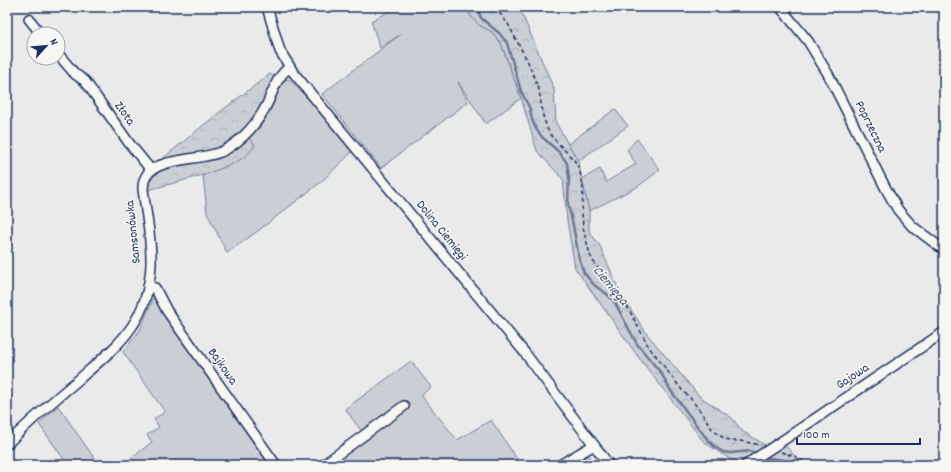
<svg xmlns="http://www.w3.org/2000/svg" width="951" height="472" font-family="Dekko,sans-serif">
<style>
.grass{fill:#caced5;stroke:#727e9a}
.forest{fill:url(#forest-crowns);stroke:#727e9a}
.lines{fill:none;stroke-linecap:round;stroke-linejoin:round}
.stream{stroke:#6c7995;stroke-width:2.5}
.minor-casing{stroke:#1b2f5e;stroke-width:12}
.path{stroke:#1b2f5e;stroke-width:1.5;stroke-dasharray:4 3;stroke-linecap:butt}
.minor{stroke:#f6f6f2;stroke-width:9}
.minor-bridge-casing{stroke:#1b2f5e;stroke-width:12;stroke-linecap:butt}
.minor-bridge{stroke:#f6f6f2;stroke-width:9}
.labels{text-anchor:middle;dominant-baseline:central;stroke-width:3;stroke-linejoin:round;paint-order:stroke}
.street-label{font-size:13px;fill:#1b2f5e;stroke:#f6f6f2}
.water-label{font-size:14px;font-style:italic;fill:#44547a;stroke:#f6f6f2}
</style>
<defs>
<pattern id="forest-crowns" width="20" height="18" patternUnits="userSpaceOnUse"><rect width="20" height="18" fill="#caced5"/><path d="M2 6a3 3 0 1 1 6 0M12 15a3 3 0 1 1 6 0" fill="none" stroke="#adb1b9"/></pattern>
</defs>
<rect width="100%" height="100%" fill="#e9eae9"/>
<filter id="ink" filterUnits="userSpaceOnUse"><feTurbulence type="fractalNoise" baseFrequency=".025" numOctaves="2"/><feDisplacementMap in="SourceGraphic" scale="8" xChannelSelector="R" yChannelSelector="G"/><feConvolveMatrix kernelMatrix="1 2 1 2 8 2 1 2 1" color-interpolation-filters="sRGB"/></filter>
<g filter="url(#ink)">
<g class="grass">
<polygon points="397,7 470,7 470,15 479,25 492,32 501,43 521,98 486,124 458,82 468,102 381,168 322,94 401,34 380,48 371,21"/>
<path d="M289,79L331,123L353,151L321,182L259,230L227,253L207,213L203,175L235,162L255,145L249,138C266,125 274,99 284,80Z"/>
<polygon points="615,109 628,126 578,161 568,144"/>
<polygon points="637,139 660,170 637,187 589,211 582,179 600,169 606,182 636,164 627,150"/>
<polygon points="154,297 273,465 133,465 129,460 152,442 147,435 159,427 154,419 165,412 123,352 140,330"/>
<polygon points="411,361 431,387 421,395 457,440 491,420 521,465 327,465 366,437 345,409"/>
<polygon points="58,406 99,465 68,465 39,424"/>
<polygon points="583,444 590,457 584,465 555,465"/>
<polygon points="768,458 790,461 794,465 753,465"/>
</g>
<g class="forest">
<polygon points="470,7 519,7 554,89 556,123 578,161 589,211 589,231 600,246 621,295 647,334 699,396 732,418 742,431 765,445 751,456 740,463 728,458 704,442 639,358 575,268 567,220 563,179 537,151 521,98 501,43 492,32 479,25 470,15"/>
<path d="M270,74L274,77C266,98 257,114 243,131L255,145C253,147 252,150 250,152C234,170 172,183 148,190L150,179L161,160L216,115Z"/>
<polygon points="785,445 803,465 794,465 790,461 768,457"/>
</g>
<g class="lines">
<g class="stream">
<polyline points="477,7 481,18 499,33 507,43 521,91 530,109 532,120 536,129 542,137 559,152 567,163 569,177 568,204 573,225 579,258 584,273 594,285 608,295 614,301 637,344 661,373 671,391 707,439 715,447 723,452 731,453 750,451 759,454"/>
<polyline points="764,456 768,458 790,461 794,465"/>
</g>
<g class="minor-casing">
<g id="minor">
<polyline points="267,7 280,51 293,72 525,353 609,465"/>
<polyline points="780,7 808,41 828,74 885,187 898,210 912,226 944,250"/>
<polyline points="29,19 41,34"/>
<polyline points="58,54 75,74 85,81 129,143 151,170"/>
<polyline points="148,286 155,288 167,311 276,465"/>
<path d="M7,444C29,422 53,401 77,381C118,345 148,324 151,265C152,239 146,215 143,189C142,154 199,163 223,151C242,141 259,122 268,102C274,89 277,76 290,67"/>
<polyline points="776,445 944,332"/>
<polyline points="323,465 404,406"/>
<polyline points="560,465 594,445"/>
<polyline points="746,465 756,458"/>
</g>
</g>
<g class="path">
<polyline points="495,7 508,24 528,62 539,90 543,116 547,128 552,137 574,160 579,168 583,186 582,213 583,227 590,255 596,266 622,297 649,347 682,390 691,399 701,412 712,429 722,437 731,441 740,441 761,445"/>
<polyline points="781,452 797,457 808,465"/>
</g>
<use href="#minor" class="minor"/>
<g class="minor-bridge-casing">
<polyline id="minor-bridge" points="756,458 776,445"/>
</g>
<use href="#minor-bridge" class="minor-bridge"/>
</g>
</g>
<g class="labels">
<g class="street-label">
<text transform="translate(124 114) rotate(55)">Złota</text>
<text transform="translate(870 127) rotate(64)">Poprzeczna</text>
<text transform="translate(441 231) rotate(51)">Dolina Ciemięgi</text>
<text transform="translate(134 232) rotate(-96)">Samsonówka</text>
<text transform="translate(222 367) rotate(55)">Bajkowa</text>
<text transform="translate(853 377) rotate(-33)">Gajowa</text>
</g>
<g class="water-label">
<text transform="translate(610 286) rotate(50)">Ciemięga</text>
</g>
</g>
<rect width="951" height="472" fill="none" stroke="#f6f6f2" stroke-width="24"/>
<rect x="12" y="12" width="927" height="448" fill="none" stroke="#1b2f5e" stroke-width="1.5" filter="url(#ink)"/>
<g transform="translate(46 46) rotate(63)"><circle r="19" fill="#f6f6f2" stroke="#9ea6b7"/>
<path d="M0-3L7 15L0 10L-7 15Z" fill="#1b2f5e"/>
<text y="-6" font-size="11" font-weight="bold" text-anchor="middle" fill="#1b2f5e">N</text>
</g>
<path d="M797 438v6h123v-6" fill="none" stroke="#1b2f5e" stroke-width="2"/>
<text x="803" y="438" font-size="12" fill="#1b2f5e" stroke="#f6f6f2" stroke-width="3" paint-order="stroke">100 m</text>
</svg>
